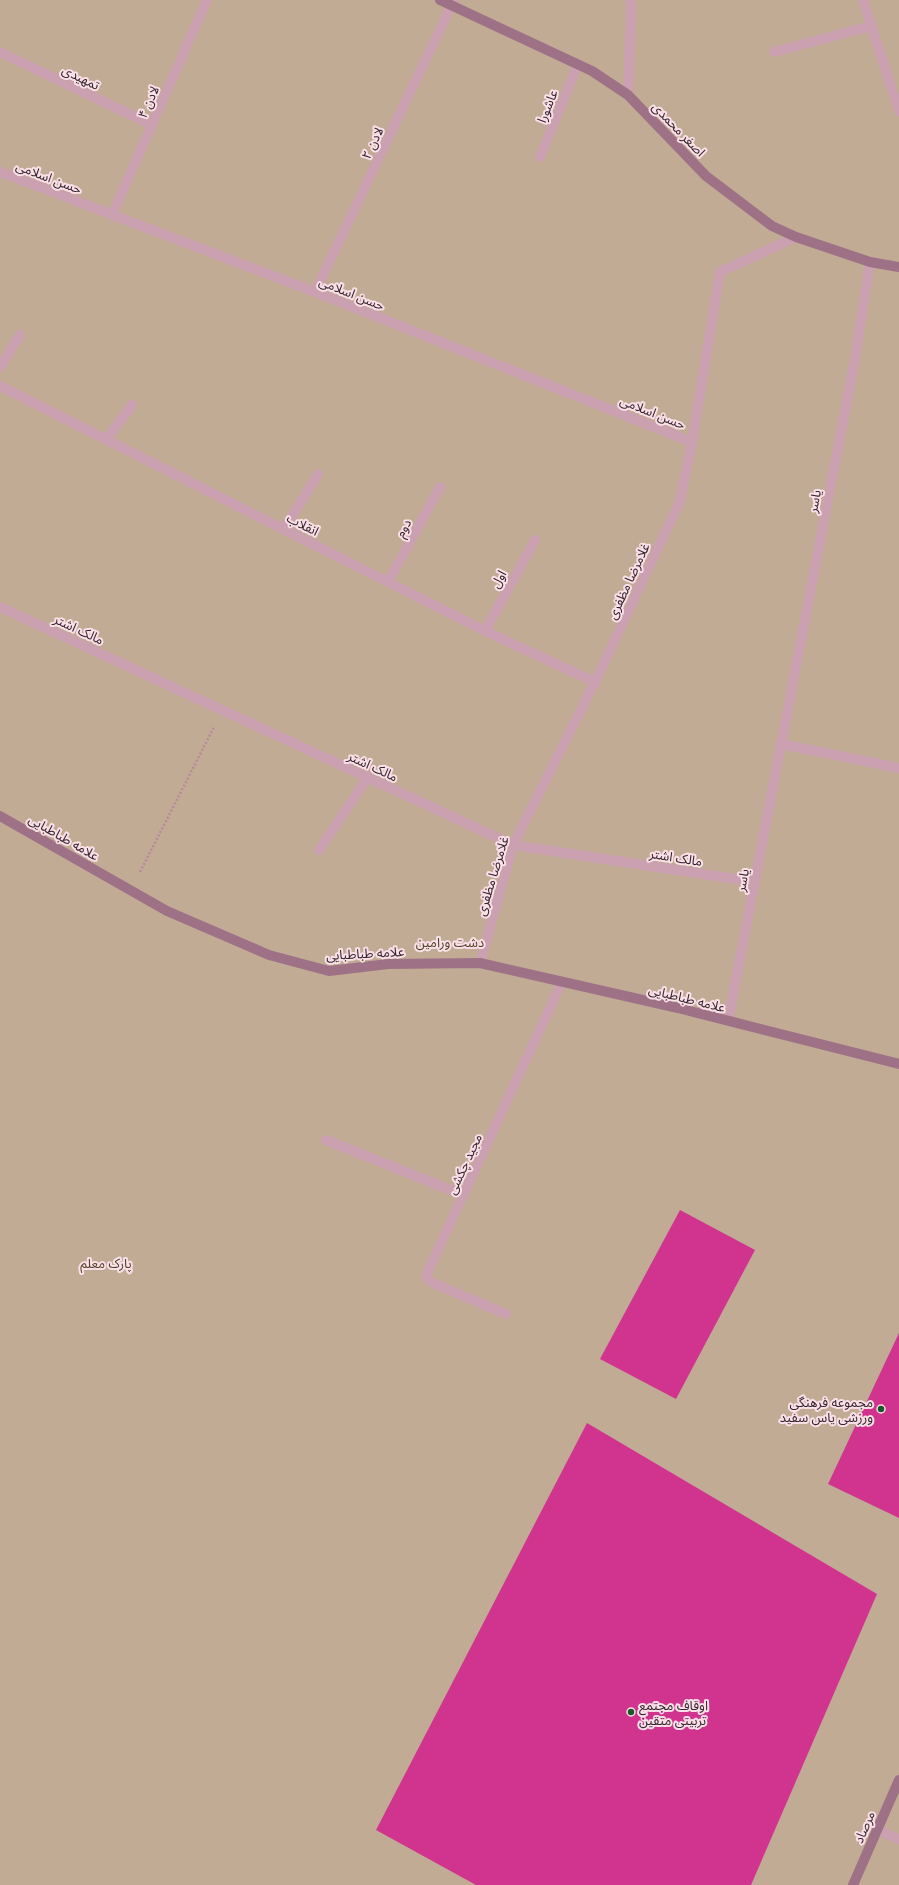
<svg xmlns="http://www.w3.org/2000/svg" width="899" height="1885" font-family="'Open Sans','Noto Sans Arabic',sans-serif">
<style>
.green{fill:#c2ab94}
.building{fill:#d0348f}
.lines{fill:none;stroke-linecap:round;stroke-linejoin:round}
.path{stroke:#b78a9b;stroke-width:2.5;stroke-dasharray:2 2;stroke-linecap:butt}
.street{stroke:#cba0b0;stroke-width:10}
.secondary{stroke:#9e7186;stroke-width:10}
.poi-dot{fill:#175827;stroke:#fae0e8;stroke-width:1.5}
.labels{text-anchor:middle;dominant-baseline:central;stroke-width:4;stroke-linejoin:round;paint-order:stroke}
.street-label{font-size:13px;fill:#34242c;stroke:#fae0e8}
.park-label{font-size:13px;fill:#543f26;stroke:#fae0e8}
.poi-label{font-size:13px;fill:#34242c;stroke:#fae0e8;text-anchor:end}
</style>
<rect width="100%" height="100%" fill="#f2d4dd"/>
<rect class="green" x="0" y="0" width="899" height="1885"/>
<g class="building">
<polygon points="680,1210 755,1250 676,1399 600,1359"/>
<polygon points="899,1333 899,1518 828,1484"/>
<polygon points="587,1423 877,1594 751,1885 476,1885 376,1830"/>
</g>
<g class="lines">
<polyline class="path" points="140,872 214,727"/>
<g class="street">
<polyline points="863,0 899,111"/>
<polyline points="0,52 152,125"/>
<polyline points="774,52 871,26"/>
<polyline points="628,95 631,7 630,0"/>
<polyline points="540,157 578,64"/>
<polyline points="0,172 315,292 692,442"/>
<polyline points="112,215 207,0"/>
<polyline points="315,292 454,0"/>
<polyline points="0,367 20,335"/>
<polyline points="0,386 485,631 595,682"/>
<polyline points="106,440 132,405"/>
<polyline points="284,529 318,474"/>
<polyline points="388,582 440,487"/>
<polyline points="0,607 513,845 755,882"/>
<polyline points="485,631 535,540"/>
<polyline points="781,744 899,768"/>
<polyline points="319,850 368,777"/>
<polyline points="480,963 513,845 595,682 680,501 692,442 720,272 796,237"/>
<polyline points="728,1021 855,359 870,262"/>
<polyline points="326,1140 463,1195"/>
<polyline points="506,1314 433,1283 427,1278 428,1271 562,982"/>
<polyline points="877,1830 899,1839"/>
</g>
<g class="secondary">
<polyline points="440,0 592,71 628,95 706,176 772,226 796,237 870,262 899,267"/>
<polyline points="0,816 167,911 269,955 329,971 388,964 480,963 678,1008 899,1064"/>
<polyline points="853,1885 899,1780"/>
</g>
</g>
<g class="poi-dot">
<circle cx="881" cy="1409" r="4"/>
<circle cx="631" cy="1712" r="4"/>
</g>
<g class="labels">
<g class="street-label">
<text transform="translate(81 77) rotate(26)">تمهیدی</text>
<text transform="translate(148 102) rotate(-66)">لادن ۴</text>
<text transform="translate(547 106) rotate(-68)">عاشورا</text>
<text transform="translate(679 129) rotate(46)">اصغر محمدی</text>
<text transform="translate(372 143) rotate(-65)">لادن ۲</text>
<text transform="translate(49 177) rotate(21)">حسن اسلامی</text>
<text transform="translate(352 293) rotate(22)">حسن اسلامی</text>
<text transform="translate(653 412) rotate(22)">حسن اسلامی</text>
<text transform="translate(814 501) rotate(-79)">یاسر</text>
<text transform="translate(303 524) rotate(27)">انقلاب</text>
<text transform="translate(403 528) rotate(-61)">دوم</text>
<text transform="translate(498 579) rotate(-61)">اول</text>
<text transform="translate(628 581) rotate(-65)">غلامرضا مظفری</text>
<text transform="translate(79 629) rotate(25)">مالک اشتر</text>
<text transform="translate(373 766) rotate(25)">مالک اشتر</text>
<text transform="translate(64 837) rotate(30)">علامه طباطبایی</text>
<text transform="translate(676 857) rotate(9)">مالک اشتر</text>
<text transform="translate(492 876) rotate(-73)">غلامرضا مظفری</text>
<text transform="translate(742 880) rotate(-79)">یاسر</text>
<text transform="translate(365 953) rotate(-3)">علامه طباطبایی</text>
<text transform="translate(687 998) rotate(14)">علامه طباطبایی</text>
<text transform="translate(464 1164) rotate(-65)">مجید چکشی</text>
<text transform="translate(864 1827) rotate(-67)">مرصاد</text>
</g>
<g class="park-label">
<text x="450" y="942">دشت ورامین</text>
<text x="106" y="1263">پارک معلم</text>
</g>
<g class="poi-label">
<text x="873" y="1402">مجموعه فرهنگی<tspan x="873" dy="15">ورزشی یاس سفید</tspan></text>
<text x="639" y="1705" text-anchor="start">اوقاف مجتمع<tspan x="639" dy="15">تربیتی متقین</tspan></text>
</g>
</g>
</svg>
